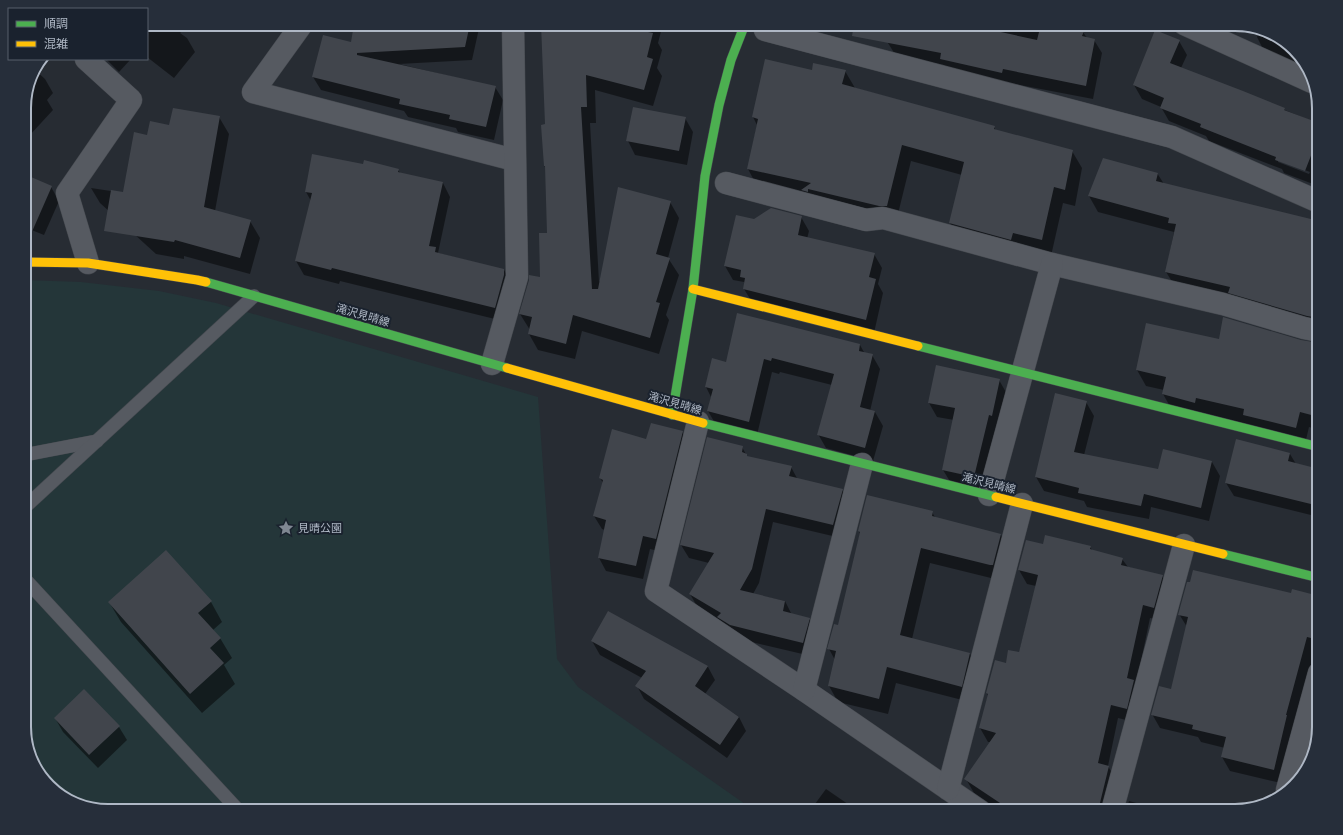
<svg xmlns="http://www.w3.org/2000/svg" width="1343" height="835" font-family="'Asap Condensed','Noto Sans JP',sans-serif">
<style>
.green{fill:#243639}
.shadow{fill:#0007;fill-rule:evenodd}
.building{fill:#41454c}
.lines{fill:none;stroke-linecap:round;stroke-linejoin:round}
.lane-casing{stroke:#44484e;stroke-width:14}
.street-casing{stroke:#44484e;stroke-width:23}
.fast-casing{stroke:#44484e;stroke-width:10}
.slow-casing{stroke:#44484e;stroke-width:10}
.lane{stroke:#565a61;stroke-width:13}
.street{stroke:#565a61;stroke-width:22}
.fast{stroke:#4caf50;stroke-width:9}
.slow{stroke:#ffc107;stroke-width:9}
.labels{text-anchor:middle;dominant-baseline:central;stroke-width:4;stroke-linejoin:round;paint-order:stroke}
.street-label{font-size:11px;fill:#afb8c5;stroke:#1a222e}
.poi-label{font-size:11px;fill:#afb8c5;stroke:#1a222e;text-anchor:start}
.rim{fill:none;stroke:#afb8c5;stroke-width:2}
</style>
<rect width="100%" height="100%" fill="#272c33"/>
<polygon class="green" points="24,280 81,282 159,291 216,303 538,397 557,659 578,687 755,811 108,811 62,797 35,769 24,732"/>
<g class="shadow">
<polygon points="147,24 191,24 180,33 187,38 195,52 174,78 147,57"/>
<polygon points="356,24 480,24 472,60 399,64 495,87 503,100 494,140 458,132 456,128 408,117 404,111 321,90 313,77 352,43"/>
<polygon points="542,24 663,24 658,43 662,50 657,68 662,76 653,106 595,90 596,123 590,123 599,282 670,202 679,218 668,258 679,275 666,315 669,320 659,354 582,331 575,359 538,350 529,334 530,330 520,314 541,279 548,234 546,167 544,166 546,125"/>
<polygon points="891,24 1048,24 1048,25 1083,32 1087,38 1094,40 1102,53 1093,99 1010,83 1009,86 948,73 944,65 896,56 888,43"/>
<polygon points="1259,31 1281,38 1308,66 1310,75 1264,51 1257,37"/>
<path d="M1179,41L1187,55L1181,68L1319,124V168L1313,184L1284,173L1282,169L1209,141L1206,136L1169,121L1161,107L1142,99L1134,85ZM1278,160L1310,172L1309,174L1278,162Z"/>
<polygon points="106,59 131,59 119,72"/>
<polygon points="34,69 45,79 53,93 47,100 53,110 29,136 24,132 24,103"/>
<polygon points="813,71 845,71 855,88 994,127 996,131 1072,151 1082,168 1075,206 1063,203 1051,256 960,240 950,223 962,175 911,161 896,222 757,186 748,169 757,125 753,117"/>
<polygon points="219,117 229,134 215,211 250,221 260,238 250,274 184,256 184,259 156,254 100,203 91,188 124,193 148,136 170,126"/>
<polygon points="685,118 693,132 687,165 635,155 628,141"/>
<polygon points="363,165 398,170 401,174 443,183 450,197 438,253 504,270 512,283 503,321 340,281 339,284 304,275 296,261 311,201 306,192"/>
<polygon points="1157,173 1164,184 1319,271 1319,332 1176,288 1166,272 1174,232 1098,212 1089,196"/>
<polygon points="51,187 59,201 44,235 24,227"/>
<polygon points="801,217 809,231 807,239 874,254 882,268 878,284 883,293 874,333 752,302 744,289 745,284 744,282 733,280 725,266 754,220"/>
<polygon points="1220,340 1300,341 1319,344 1319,430 1309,427 1305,444 1172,410 1163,394 1164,390 1146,386 1137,370"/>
<polygon points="860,345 865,354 872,355 880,369 870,411 875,412 883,426 873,461 826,448 818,434 832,385 780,372 779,374 772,372 757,435 716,425 708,411 711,397 706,387 713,360 726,363"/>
<polygon points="999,380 1007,394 982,490 951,483 943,470 954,420 937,417 929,403"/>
<polygon points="1056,395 1086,402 1094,416 1084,455 1159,471 1212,462 1220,476 1209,521 1151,507 1149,519 1087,507 1084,501 1044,491 1036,477"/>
<polygon points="682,432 690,445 663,552 650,549 643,579 606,571 599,558 605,530 602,529 594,516 603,483 600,478 647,440"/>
<polygon points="742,447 748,458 791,467 798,480 842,490 850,504 841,538 773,522 759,583 753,594 785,601 792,615 809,619 817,632 811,656 739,639 727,631 721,621 698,608 690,594 709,563 689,558 681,545"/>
<polygon points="1290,454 1296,464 1319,470 1319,517 1234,496 1226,483"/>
<polygon points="932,512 936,519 1001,535 1010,551 999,580 930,563 912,639 970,654 979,670 970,702 896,683 888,714 838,702 829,686 835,660 829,649 839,626 860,534 859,531"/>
<polygon points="1043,545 1090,547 1093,551 1122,559 1128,567 1162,576 1170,590 1162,621 1150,618 1136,685 1134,722 1118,718 1108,766 1116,780 1110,811 1001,811 974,793 966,779 991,742 988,742 980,728 988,696 987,693 1007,664 1019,653 1036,586 1027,584 1019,570"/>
<polygon points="1291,594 1319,597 1319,677 1281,783 1230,771 1222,757 1225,748 1201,742 1198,737 1160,728 1152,714 1172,690 1187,627 1179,614"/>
<polygon points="109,602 211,602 222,622 213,630 220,638 232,658 224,665 235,684 202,713 121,622"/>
<polygon points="608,612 708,667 715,680 705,694 739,717 746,731 727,758 644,699 637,686 642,678 600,655 592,641"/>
<polygon points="55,718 119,727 127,740 98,768 63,732"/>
<polygon points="1319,724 1319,727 1311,752"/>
<polygon points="826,789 858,811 814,811 812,808"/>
<polygon points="1129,801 1166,811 1126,811"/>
</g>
<g class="building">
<polygon points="354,24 470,24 465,47 357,53 357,55 496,86 486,127 449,119 450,115 399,104 400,99 312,77 323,35 351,42"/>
<polygon points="541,24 650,24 648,32 653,33 647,57 653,59 644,90 586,75 587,107 581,107 592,289 598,289 618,187 671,201 656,254 670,258 656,302 660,303 650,338 573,315 566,344 528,334 532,317 519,314 529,280 529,275 540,277 539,233 547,233 545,166 544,166 541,125 545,124"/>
<polygon points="854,24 964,24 1037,40 1040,28 1053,31 1054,25 1084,31 1082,36 1095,39 1086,86 1003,69 1002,73 940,59 941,53 852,36"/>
<polygon points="1155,30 1180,40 1170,63 1243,91 1285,108 1284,110 1319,123 1319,135 1305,171 1275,160 1276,157 1200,127 1201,124 1160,108 1164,98 1133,85"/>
<polygon points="765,59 812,70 813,63 846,70 842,84 995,126 994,129 1073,150 1065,190 1054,187 1042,240 1013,233 1011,240 949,223 964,162 902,145 887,206 879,206 808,189 808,192 801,190 811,183 747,169 758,119 752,117"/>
<polygon points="633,107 686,117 679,151 626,141"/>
<polygon points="173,108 220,116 204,207 251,220 240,258 175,240 174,242 104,231 111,190 123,192 134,132 147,135 150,121 169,125"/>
<polygon points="312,154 363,164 364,160 399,169 398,172 443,182 429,246 436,247 435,252 504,269 504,275 495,308 332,268 331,270 295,261 312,193 305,192"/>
<polygon points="1103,158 1158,173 1156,181 1319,221 1319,318 1307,316 1228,293 1230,287 1165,272 1176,224 1168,223 1169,218 1088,196"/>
<polygon points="24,174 52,186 24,250"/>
<polygon points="771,208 802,216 798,235 875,253 869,277 876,279 866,320 743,289 745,278 740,277 741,270 724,266 736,215 754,219"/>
<polygon points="737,313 860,344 859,351 873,354 860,407 875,411 865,448 817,435 834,374 772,358 771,361 764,359 749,422 707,411 713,389 705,387 712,358 726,362"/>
<polygon points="1223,317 1301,340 1319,343 1319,399 1315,416 1300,412 1296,428 1243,415 1244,409 1196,398 1195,403 1162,394 1166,377 1136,370 1146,323 1219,339"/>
<polygon points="936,365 1000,379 992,416 989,415 974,477 942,470 955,408 928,403"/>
<polygon points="1055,393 1087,401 1074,452 1158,469 1163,449 1212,461 1201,508 1144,494 1141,506 1078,493 1079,488 1035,477"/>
<polygon points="651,423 683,431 656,539 643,536 636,566 598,558 606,520 593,516 603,480 599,478 612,429 646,439"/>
<polygon points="707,437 743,446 742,452 747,454 747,456 792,466 789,476 843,489 833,525 766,509 752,569 740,590 785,601 783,611 810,618 803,643 730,625 717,617 721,613 689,594 714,553 680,545"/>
<polygon points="1236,439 1290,453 1288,461 1319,469 1319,506 1225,483"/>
<polygon points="867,495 933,511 932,516 1001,534 993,565 990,565 921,548 900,635 970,653 962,687 887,667 879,699 828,686 836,651 827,649 834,624 838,625 860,532 858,531"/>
<polygon points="1045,535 1091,546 1090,549 1123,558 1121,565 1163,575 1154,608 1143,605 1127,678 1134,680 1127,709 1111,705 1098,763 1109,766 1098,811 1012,811 964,779 996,733 979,728 988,694 986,693 995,660 1006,663 1008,650 1019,652 1038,575 1018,570 1026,540 1043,544"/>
<polygon points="166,550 212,601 198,613 221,638 210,648 224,663 190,694 108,602"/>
<polygon points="1193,570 1291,593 1292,589 1319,596 1319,640 1307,637 1286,715 1287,715 1274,770 1221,757 1226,737 1192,729 1193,725 1151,715 1159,686 1171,689 1188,617 1178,615 1187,582 1190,582"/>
<polygon points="608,611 708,666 695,686 739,717 720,745 635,686 646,671 591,641"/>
<polygon points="84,689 120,726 89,755 54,718"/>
</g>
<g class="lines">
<g class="lane-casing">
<g id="lane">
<polyline points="24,455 97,441"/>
<polyline points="24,508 254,296"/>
<polyline points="24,578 239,811"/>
</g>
</g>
<g class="street-casing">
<g id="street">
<polyline points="302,24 253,92 514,160"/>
<polyline points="1184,24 1312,82"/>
<polyline points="765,30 1172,137 1319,202"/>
<polyline points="86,59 131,100 67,193 88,263"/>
<polyline points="726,183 866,220 883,218 1052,264 1223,304 1304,328 1319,331"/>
<polyline points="492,364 517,277 513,24"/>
<polyline points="698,422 656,591 804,690 980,811"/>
<polyline points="989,495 1052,264"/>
<polyline points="804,690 862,464"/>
<polyline points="948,789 1022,504"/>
<polyline points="1287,790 1319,673"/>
<polyline points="1112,811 1184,545"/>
</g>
</g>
<g class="fast-casing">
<g id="fast">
<polyline points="206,282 507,368"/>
<polyline points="918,346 1319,447"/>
<polyline points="672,415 693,289 705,176 719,105 731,60 745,24"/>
<polyline points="703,423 996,497"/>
<polyline points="1223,554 1319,578"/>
</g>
</g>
<g class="slow-casing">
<g id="slow">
<polyline points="24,262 88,263 197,280 206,282"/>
<polyline points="693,289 918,346"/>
<polyline points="507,368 703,423"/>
<polyline points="996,497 1223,554"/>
</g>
</g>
<use href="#lane" class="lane"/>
<use href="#street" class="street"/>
<use href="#fast" class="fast"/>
<use href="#slow" class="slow"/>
</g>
<defs>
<g id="sight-bare" transform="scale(1.2)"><path d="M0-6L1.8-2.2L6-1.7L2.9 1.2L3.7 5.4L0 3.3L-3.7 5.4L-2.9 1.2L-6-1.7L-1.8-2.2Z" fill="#7f8792" stroke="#1a222e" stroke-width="2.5" paint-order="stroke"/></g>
</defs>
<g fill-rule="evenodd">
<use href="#sight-bare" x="286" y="528"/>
</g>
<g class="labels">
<g class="street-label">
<text transform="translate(363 315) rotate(16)">滝沢見晴線</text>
<text transform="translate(675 403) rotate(16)">滝沢見晴線</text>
<text transform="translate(989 483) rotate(14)">滝沢見晴線</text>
</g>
<g class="poi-label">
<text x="298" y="528">見晴公園</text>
</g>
</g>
<path d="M0 0H1343V835H0ZM108 31H1235A77 77 0 0 1 1312 108V727A77 77 0 0 1 1235 804H108A77 77 0 0 1 31 727V108A77 77 0 0 1 108 31Z" fill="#262e3a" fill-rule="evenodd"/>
<path class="rim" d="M108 31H1235A77 77 0 0 1 1312 108V727A77 77 0 0 1 1235 804H108A77 77 0 0 1 31 727V108A77 77 0 0 1 108 31Z"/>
<rect x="8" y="8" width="140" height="52" fill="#1a222e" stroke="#565e6a"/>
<rect x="16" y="21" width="20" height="6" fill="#4caf50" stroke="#565e6a"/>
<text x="44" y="28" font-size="12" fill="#afb8c5">順調</text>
<rect x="16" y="41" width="20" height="6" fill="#ffc107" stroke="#565e6a"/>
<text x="44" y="48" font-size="12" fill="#afb8c5">混雑</text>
</svg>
